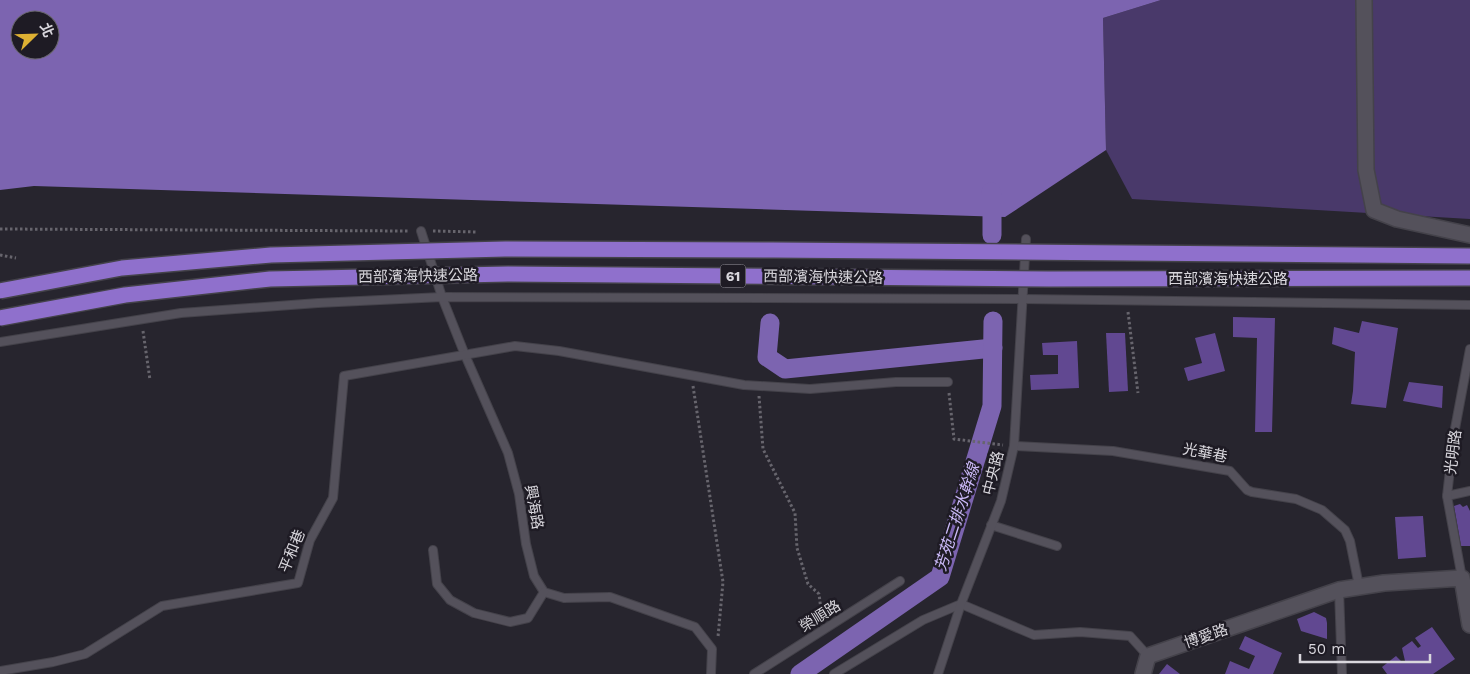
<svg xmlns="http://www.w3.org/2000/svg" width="1470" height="674" font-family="'Work Sans','Noto Sans TC',sans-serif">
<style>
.green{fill:#49396a}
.water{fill:#7c64b0;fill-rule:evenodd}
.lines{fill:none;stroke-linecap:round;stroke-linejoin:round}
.canal{stroke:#7c64b0;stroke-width:19}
.building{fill:#614891}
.service-casing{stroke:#44424a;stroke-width:10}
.minor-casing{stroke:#44424a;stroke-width:18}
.path{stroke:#67656d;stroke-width:3;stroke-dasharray:2.5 2.5;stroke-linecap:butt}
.service{stroke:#54515b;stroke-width:8}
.minor{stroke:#54515b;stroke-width:15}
.trunk-bridge-casing{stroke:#44424a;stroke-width:18;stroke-linecap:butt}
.trunk-bridge{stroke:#8f70cc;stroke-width:15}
.labels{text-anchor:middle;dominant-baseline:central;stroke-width:5;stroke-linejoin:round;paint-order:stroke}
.shield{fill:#1e1b24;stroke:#a19fa6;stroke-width:1}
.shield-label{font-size:14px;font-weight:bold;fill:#d9d7dd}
.street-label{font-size:15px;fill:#d9d7dd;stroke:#1e1b24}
.water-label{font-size:16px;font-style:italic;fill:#cbbaf8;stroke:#1e1b24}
</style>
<rect width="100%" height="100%" fill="#27252e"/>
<polygon class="green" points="1161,0 1470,0 1470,219 1132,199 1106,150 1103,18"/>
<path class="water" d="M0,0H1161L1103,18L1106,150L1005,217L34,186L0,190ZM20,20H50V50H20Z"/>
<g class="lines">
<g class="canal">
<polyline points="991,192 992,195 992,235"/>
<polyline points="770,323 767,357 785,369 993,348"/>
<polyline points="800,674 940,577 992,406 993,321"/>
</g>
</g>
<g class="building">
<polygon points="1233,317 1275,318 1272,432 1255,432 1257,338 1233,337"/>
<polygon points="1362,321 1398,328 1386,408 1351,404 1353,391 1355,352 1332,344 1334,327 1359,333"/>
<polygon points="1106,333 1125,333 1128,391 1109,392"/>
<polygon points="1215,333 1225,371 1188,381 1184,368 1202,363 1195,338"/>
<polygon points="1077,341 1079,388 1031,390 1030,375 1058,374 1058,355 1043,355 1042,343"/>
<polygon points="1409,382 1443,386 1442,408 1403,401"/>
<polygon points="1460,504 1463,507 1467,505 1470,511 1470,546 1461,546 1454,506"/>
<polygon points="1423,516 1426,557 1398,559 1395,517"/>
<polygon points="1314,612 1326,618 1327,623 1327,639 1301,631 1297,619"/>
<polygon points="1432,627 1455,659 1433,674 1387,674 1382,667 1396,656 1403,663 1405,661 1402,648 1412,641 1418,648 1421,646 1415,638"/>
<polygon points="1245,636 1282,653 1273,674 1225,674 1230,661 1249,669 1255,656 1239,649"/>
<polygon points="1167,664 1180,674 1159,674"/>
</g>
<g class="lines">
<g class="service-casing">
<g id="service">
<polyline points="421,231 442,297 465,355 508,453 519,494 526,544 534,576 544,592 564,598 610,597 695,627 712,649 711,674"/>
<polyline points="0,342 181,313 318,303 442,297 1023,299 1470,305"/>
<polyline points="1014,446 1113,451 1230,471 1247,490 1252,492 1296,499 1322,510 1345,530 1350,541 1359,586"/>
<polyline points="1447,496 1470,491"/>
<polyline points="991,525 1057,546"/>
<polyline points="433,550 437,584 450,600 474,613 510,622 528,618 544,592"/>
<polyline points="1462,578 1447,496 1454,434 1470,349"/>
<polyline points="1339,590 1342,674"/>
<polyline points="0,671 53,662 85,654 162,606 298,583 310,540 333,498 344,376 515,346 559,351 744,385 810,389 896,382 948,382"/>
<polyline points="754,674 900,581"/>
<polyline points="834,674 923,620 961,604 1034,635 1080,632 1130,636 1148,656"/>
<polyline points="938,674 961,604 1001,501 1014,446 1026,239"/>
</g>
</g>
<g class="minor-casing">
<g id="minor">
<polyline points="1364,0 1366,170 1374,210 1397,219 1470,235"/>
<polyline points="1143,674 1148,656 1339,590 1384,583 1462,578 1470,625"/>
</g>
</g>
<g class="path">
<polyline points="0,229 409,231"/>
<polyline points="433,231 477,232"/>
<polyline points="0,255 16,258"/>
<polyline points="1128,312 1138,393"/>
<polyline points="143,331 150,380"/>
<polyline points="693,386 723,582 718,637"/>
<polyline points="949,393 954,439 1003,445"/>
<polyline points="759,396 763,449 795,513 797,548 808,584 819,594 822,618"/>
</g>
<use href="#service" class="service"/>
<use href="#minor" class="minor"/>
<g class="trunk-bridge-casing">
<g id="trunk-bridge">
<polyline points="0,291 122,268 271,255 505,249 773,250 1470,256"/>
<polyline points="0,318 125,295 270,279 508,274 1049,279 1470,278"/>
</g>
</g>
<use href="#trunk-bridge" class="trunk-bridge"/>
</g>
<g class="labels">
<rect class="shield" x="720.5" y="264.5" width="25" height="23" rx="4"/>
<g class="shield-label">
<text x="733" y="276">61</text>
</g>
<g class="street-label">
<text transform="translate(418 276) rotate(-1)">西部濱海快速公路</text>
<text transform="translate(823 277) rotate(1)">西部濱海快速公路</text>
<text x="1228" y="279">西部濱海快速公路</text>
<text transform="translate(1453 452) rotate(-83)">光明路</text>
<text transform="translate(1205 453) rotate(11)">光華巷</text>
<text transform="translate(993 473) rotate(-76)">中央路</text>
<text transform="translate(534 507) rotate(80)">興海路</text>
<text transform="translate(292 551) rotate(-68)">平和巷</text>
<text transform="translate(820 616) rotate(-32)">榮順路</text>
<text transform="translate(1206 636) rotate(-19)">博愛路</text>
</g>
<g class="water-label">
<text transform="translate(957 517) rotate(-72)">芳苑二排水幹線</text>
</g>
</g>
<g transform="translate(35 35) rotate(67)"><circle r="24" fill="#1e1b24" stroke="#69666e"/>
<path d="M0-4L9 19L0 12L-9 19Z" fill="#deb133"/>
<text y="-8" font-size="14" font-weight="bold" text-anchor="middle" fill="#d9d7dd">北</text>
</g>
<path d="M1300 654v8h130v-8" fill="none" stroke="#d9d7dd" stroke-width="2.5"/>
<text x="1308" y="654" font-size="15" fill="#d9d7dd" stroke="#1e1b24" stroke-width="4" paint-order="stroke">50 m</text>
</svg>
